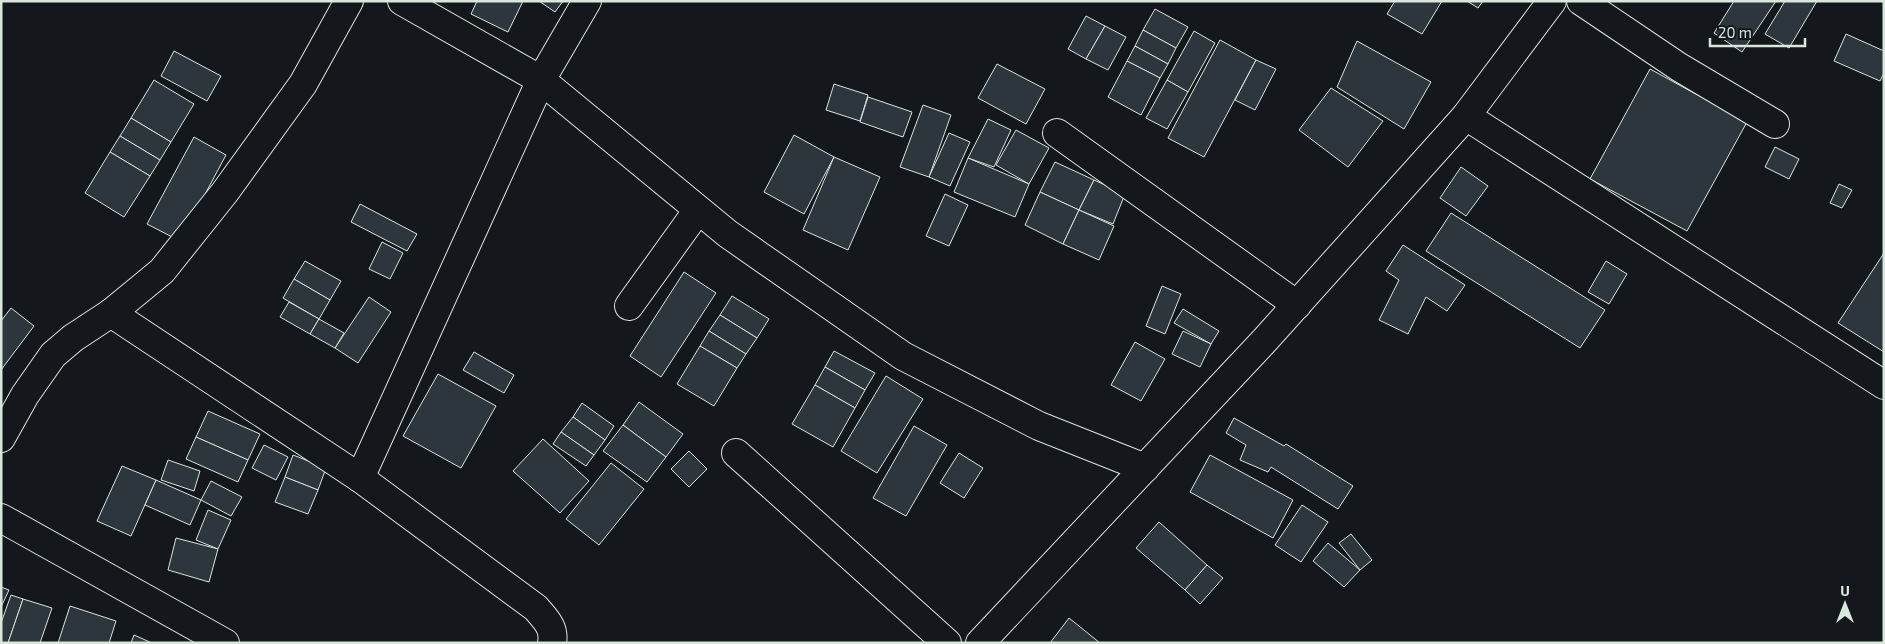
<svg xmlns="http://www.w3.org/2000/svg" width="1885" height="644" font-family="'Exo 2',sans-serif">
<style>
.building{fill:#2c363c;stroke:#d8e6dc}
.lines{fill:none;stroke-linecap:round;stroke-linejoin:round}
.minor-casing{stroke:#d8e6dc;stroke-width:30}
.minor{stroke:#14181c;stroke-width:28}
</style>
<rect width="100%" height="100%" fill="#14181c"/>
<g class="building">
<polygon points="477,1 523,1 508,32 471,14"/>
<polygon points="539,1 563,1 555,12"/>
<polygon points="1395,1 1442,1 1422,34 1387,14"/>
<polygon points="1467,1 1483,1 1478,8"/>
<polygon points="1734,1 1776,1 1742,52 1714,33"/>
<polygon points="1785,1 1817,1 1789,48 1765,34"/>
<polygon points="1155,9 1188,27 1176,48 1143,30"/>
<polygon points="1086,16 1105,26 1086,59 1068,49"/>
<polygon points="1105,26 1126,37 1108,70 1086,59"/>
<polygon points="1143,30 1176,48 1168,64 1135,46"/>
<polygon points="1194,31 1215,43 1188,92 1167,80"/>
<polygon points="1846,34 1884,51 1884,73 1880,81 1834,61"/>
<polygon points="1220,40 1256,60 1204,157 1168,138"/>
<polygon points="1357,41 1431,82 1404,129 1337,87"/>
<polygon points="1135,46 1168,64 1160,78 1127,61"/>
<polygon points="174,51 221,76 207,101 161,76"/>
<polygon points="1256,60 1276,69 1255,110 1235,100"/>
<polygon points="1127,61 1160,78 1141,115 1108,97"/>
<polygon points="997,64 1045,89 1026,124 978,98"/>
<polygon points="1650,69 1747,122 1687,231 1590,179"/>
<polygon points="154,80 194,104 171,142 131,118"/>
<polygon points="1167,80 1188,92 1167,129 1146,118"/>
<polygon points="834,84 868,95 860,121 826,110"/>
<polygon points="1331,88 1383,121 1348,167 1299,130"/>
<polygon points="868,97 912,112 903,137 860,122"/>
<polygon points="923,105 951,115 929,177 900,167"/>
<polygon points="131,118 171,142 160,160 120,136"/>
<polygon points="988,119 1011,130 994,167 968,158"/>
<polygon points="1016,130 1049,148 1029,184 996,165"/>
<polygon points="949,133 970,142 950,186 929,177"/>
<polygon points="794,135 834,157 804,214 764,192"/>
<polygon points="120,136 160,160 150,176 110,152"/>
<polygon points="194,137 226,155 180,241 147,224"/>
<polygon points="1775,147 1799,159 1789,179 1765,167"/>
<polygon points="110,152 150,176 124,217 85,193"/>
<polygon points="834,157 880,177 848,250 803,230"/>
<polygon points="968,158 1029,184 1015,217 954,192"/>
<polygon points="1055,162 1094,180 1079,210 1040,192"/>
<polygon points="1461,167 1488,186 1466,216 1440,198"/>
<polygon points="1094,180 1125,194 1113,224 1079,210"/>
<polygon points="1839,184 1852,190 1842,208 1830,203"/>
<polygon points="1040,192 1079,210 1063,244 1025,225"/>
<polygon points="945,194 968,205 949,246 926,236"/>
<polygon points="360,204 417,234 407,251 351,222"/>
<polygon points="1079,210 1114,226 1099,260 1063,244"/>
<polygon points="1451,213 1605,310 1580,348 1426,251"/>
<polygon points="382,242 403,253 390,279 369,269"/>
<polygon points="1403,245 1465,285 1447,311 1426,297 1408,334 1379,320 1399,280 1386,271"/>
<polygon points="1884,253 1884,352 1838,323"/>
<polygon points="305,261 341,281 330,300 294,279"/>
<polygon points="1606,261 1627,274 1609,304 1588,292"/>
<polygon points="684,272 716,293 661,377 630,356"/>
<polygon points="294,279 330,300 319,319 283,298"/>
<polygon points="1162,286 1181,294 1165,334 1146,326"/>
<polygon points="732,296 769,319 757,338 720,315"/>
<polygon points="369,297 391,312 358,363 335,348"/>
<polygon points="289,302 319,319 310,334 280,317"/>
<polygon points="11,308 34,326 1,370 1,321"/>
<polygon points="1183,309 1219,331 1211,344 1174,323"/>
<polygon points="720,315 757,338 746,354 709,331"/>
<polygon points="319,319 344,333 335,348 310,334"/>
<polygon points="709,331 746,354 737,368 700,346"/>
<polygon points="1183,331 1211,344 1200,367 1172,354"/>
<polygon points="1135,342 1165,359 1141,401 1111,385"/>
<polygon points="700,346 737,368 714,406 677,384"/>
<polygon points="834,351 875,373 865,390 825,367"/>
<polygon points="474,352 514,375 504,393 463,370"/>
<polygon points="825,367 865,390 855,408 815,385"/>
<polygon points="438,374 496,406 461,468 403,436"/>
<polygon points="886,376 923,399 877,473 841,451"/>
<polygon points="815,385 855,408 833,447 792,424"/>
<polygon points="639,402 683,434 666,457 623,425"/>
<polygon points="582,403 614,426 605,440 573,417"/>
<polygon points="208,411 260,434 248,460 196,437"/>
<polygon points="573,417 605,440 594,455 561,432"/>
<polygon points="1234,418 1284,446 1286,444 1353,486 1338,509 1271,467 1268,472 1240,460 1246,445 1226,433"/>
<polygon points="623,425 666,457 647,482 603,451"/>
<polygon points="914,426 947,445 906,516 873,498"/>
<polygon points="561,432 594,455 586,466 553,444"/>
<polygon points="196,437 248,460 238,482 186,459"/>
<polygon points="543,439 589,481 560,513 513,471"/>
<polygon points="264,445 288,457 276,480 252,468"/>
<polygon points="689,451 707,469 689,487 671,469"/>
<polygon points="959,453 983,468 964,498 940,483"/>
<polygon points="293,455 326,468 318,490 285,477"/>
<polygon points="1210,455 1293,500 1273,538 1190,492"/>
<polygon points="168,460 200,471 194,491 161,480"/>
<polygon points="611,463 644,489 599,545 566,519"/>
<polygon points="122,466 156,480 131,536 97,521"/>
<polygon points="285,477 318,490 308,514 275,502"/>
<polygon points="156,480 201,500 190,525 145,505"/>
<polygon points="211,481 242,497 231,516 201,500"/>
<polygon points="1302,505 1328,522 1301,562 1275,545"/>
<polygon points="208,510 231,520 218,549 196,540"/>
<polygon points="1159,522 1207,565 1185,590 1136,548"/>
<polygon points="1351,534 1372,560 1360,570 1339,543"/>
<polygon points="176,538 218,549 209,582 168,570"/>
<polygon points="1328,543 1360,570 1344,587 1313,561"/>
<polygon points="1207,565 1223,578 1200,604 1185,590"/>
<polygon points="1,587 9,590 1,607"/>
<polygon points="11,595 23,599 8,643 1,643 1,623"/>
<polygon points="23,599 52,608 40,643 8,643"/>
<polygon points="70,606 116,621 109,643 58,643"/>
<polygon points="1069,618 1100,643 1050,643"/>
<polygon points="134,635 152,643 131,643"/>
</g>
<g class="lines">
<g class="minor-casing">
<g id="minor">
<polyline points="587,1 541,80 728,234 903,356 1039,426 1145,468"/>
<polyline points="1581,1 1679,67 1775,124"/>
<polyline points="1466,116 1884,385"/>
<polyline points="1057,133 1297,305"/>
<polyline points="629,306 698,210"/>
<path d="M111,313L360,478L536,608C545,619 555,627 552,643"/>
<polyline points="1,438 25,395 53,355 73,338 111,313 162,271 225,192 303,84 349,1"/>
<polyline points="736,453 947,643"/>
<polyline points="360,478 541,80 402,1"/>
<polyline points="1,518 225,643"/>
<polyline points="980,643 1265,340 1466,116 1552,1"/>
</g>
</g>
<use href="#minor" class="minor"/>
</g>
<rect width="1885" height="644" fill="none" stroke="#d8e6dc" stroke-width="5"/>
<g transform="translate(1845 604)" stroke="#14181c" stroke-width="4" paint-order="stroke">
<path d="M0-4L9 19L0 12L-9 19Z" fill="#d8e6dc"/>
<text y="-8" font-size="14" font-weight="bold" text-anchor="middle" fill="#d8e6dc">U</text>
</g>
<path d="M1710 38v8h95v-8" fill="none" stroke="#d8e6dc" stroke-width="2.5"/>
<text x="1718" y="38" font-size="15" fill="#d8e6dc" stroke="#14181c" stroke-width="4" paint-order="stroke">20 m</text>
</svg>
